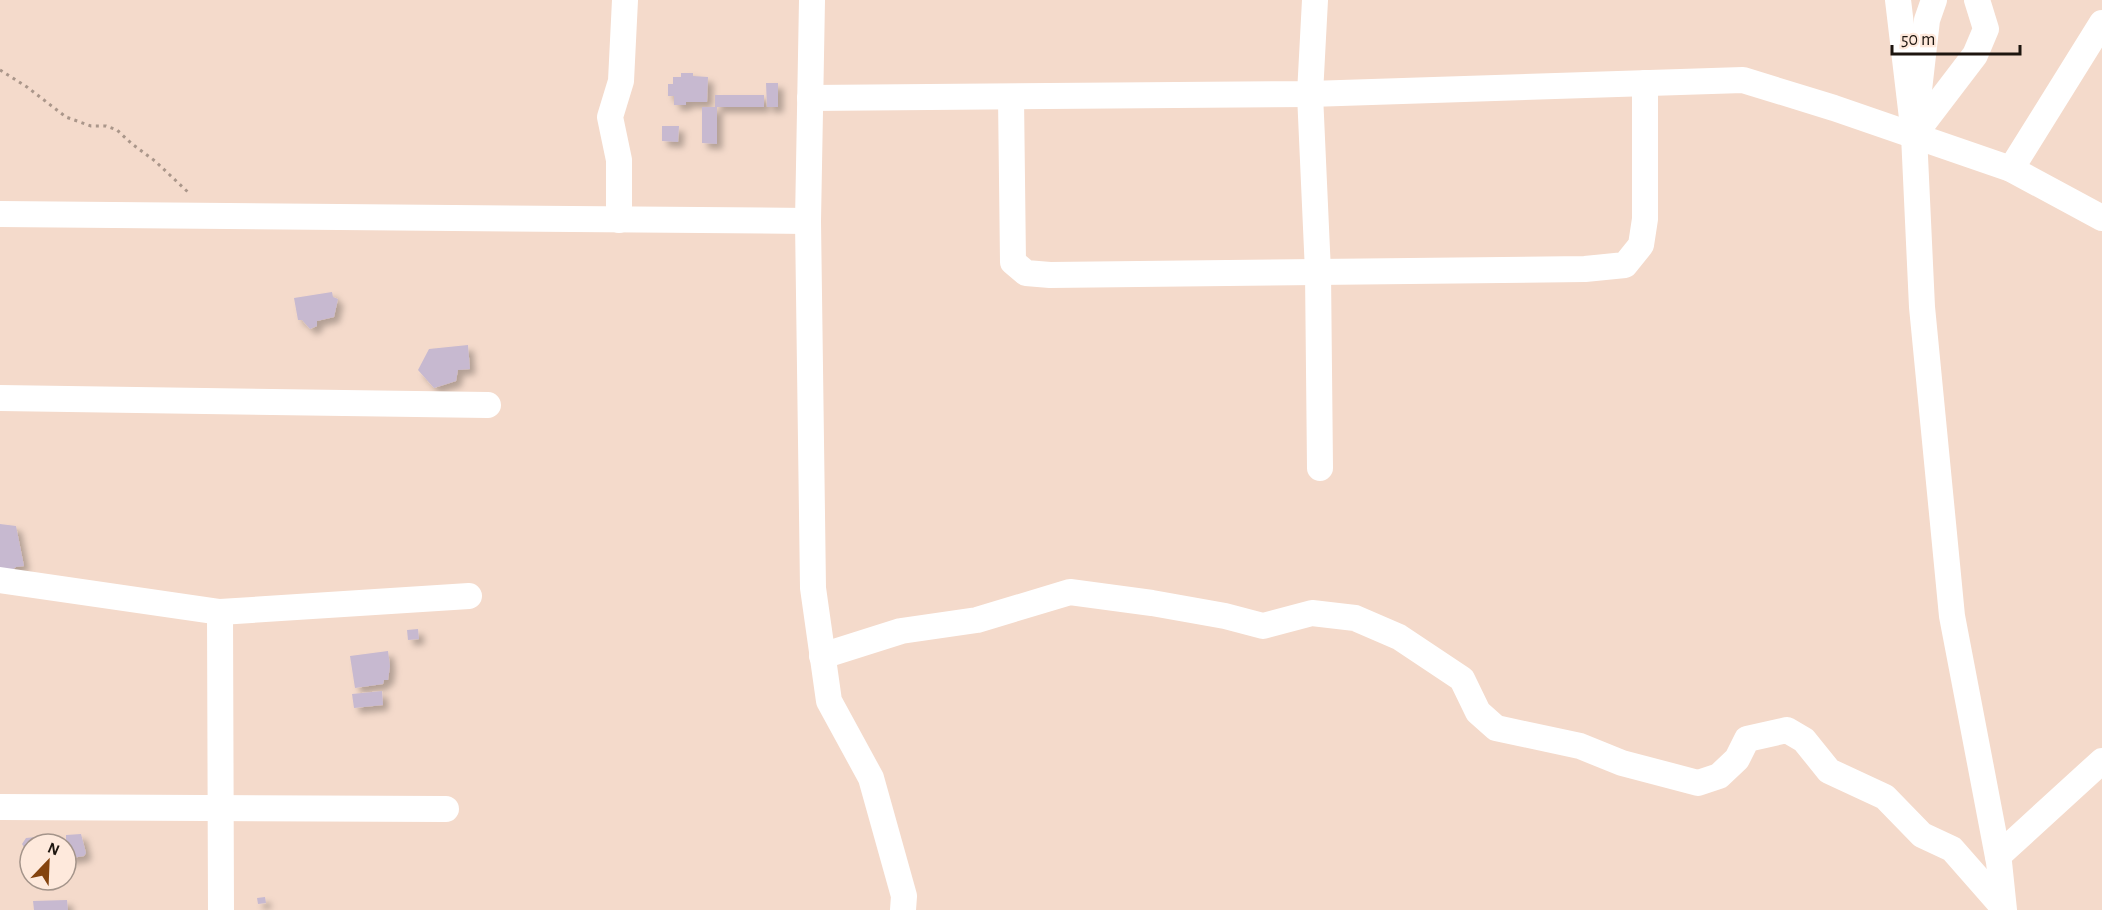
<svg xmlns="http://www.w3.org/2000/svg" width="2102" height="910" font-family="'Alegreya Sans',sans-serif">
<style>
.building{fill:#c7b9d0;filter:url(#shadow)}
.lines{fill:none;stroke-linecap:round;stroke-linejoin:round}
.path{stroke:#aa968a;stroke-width:3;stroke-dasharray:3 4.5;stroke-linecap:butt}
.minor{stroke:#fff;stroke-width:26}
</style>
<defs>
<filter id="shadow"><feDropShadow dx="5.5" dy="5.5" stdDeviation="3" flood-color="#0004"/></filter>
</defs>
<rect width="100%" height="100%" fill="#f4dacb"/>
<g class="building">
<polygon points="681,73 693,73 693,76 708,77 707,102 686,102 686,105 674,105 674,96 668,96 668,84 673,84 673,77 681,77"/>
<polygon points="766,83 778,83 778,107 767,107"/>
<polygon points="715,95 764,95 764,107 717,107 717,144 702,143 702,107 715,107"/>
<polygon points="662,126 679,126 678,142 662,141"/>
<polygon points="332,292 333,297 338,299 334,317 317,321 317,326 310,329 302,320 298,320 294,298"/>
<polygon points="468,345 470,369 458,370 456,381 434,388 418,370 429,349"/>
<polygon points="0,524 16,526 24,566 16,567 0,579"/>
<polygon points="418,629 419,639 408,640 407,630"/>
<polygon points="388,651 390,666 388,680 384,680 383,684 355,688 350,656"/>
<polygon points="382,691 383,705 354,708 352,694"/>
<polygon points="81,834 86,853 84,856 66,859 66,844 30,844 30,849 25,849 22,844 26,838 56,835 57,842 66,841 66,835"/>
<polygon points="265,897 266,903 258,904 257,898"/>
<polygon points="67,900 68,910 34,910 33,901"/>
</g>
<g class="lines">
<polyline class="path" points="0,70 27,87 66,117 91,126 106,126 117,130 132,144 155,161 190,194"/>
<g class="minor">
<polyline points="812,0 808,221 813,588 829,701 871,778 904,896 903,910"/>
<polyline points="1315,0 1310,94 1318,272 1320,468"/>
<polyline points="1898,0 1914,135 1922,307 1952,616 1999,862 2004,910"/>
<polyline points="1919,90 1927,20 1934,0"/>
<polyline points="1011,97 1013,262 1026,273 1050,275 1585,269 1625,265 1641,245 1645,219 1645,83"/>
<polyline points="810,98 1310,94 1743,80 1834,108 2011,169 2102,218"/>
<polyline points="1915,126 1914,135 1975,55 1986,29 1977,0"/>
<polyline points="2011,169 2102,23"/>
<polyline points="0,214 808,221"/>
<polyline points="619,220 619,160 610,117 621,81 625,0"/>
<polyline points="0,398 488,405"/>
<polyline points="0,580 220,612 469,596"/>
<polyline points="220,612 221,910"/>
<polyline points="822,656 901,631 977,620 1070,592 1152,603 1225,616 1263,626 1312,613 1355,618 1399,637 1462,679 1478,712 1496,728 1580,746 1622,763 1698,783 1719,776 1737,759 1747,739 1787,730 1804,740 1829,771 1885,797 1922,835 1952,849 2003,907"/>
<polyline points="0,807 446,809"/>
<polyline points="1998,856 2102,761"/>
</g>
</g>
<g transform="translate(48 862) rotate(23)"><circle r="28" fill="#fee9dc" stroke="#a4948a" stroke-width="1.5"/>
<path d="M0-4.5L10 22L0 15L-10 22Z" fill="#84430e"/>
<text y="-9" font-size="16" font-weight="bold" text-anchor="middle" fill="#1d150f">N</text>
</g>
<path d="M1892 45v9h128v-9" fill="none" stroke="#1d150f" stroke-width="3"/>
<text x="1901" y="45" font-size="18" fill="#1d150f" stroke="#fee9dc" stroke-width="4.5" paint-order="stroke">50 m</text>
</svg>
